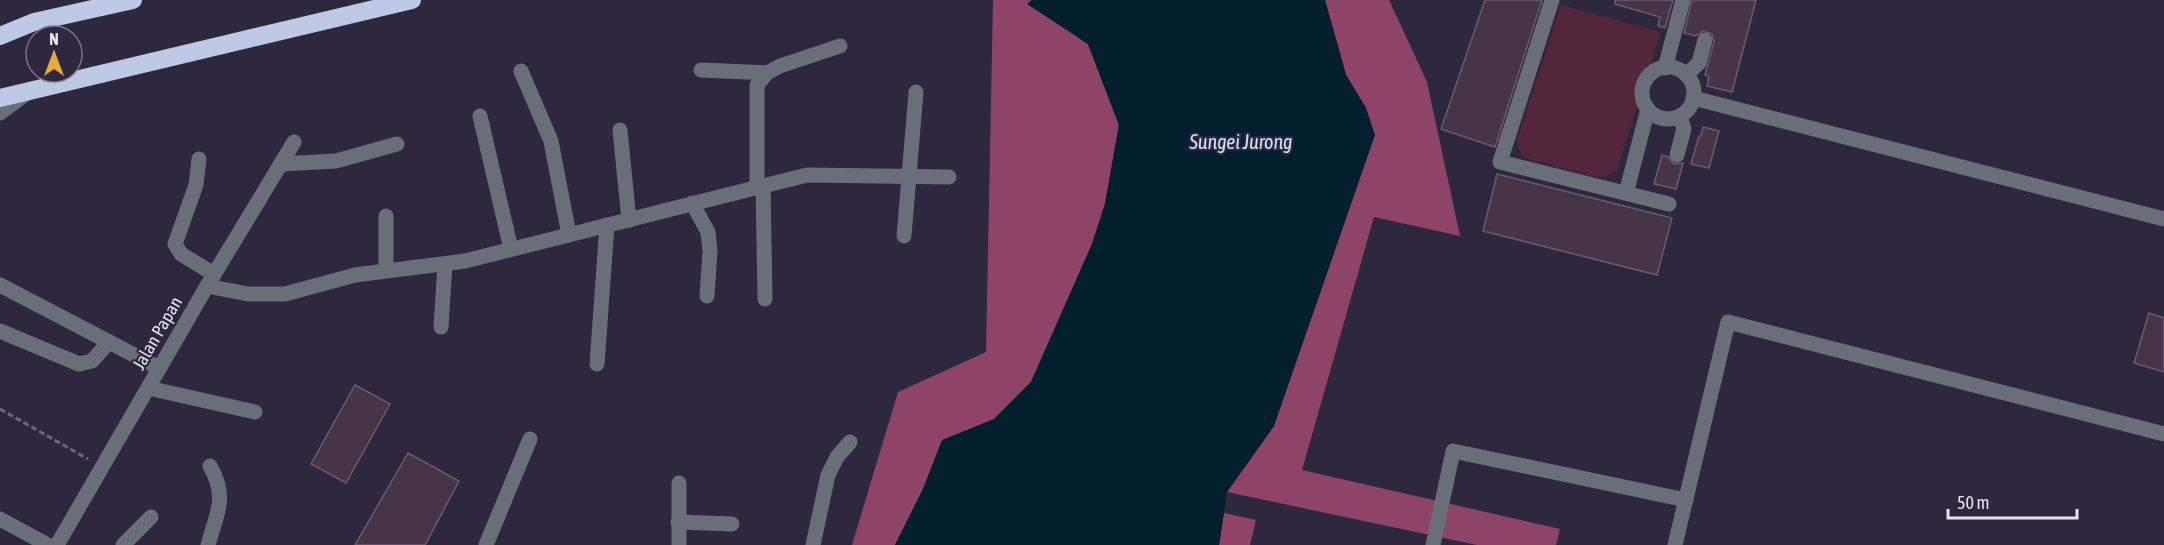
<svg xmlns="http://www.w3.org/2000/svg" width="2164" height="545" font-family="'Asap Condensed',sans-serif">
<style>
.green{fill:#54263b}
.forest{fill:#8e4466}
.water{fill:#031e2c}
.building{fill:#463447;stroke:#6d5a6f;stroke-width:1.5}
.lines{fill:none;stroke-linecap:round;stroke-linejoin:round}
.path{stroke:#6c677b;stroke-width:3;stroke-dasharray:6 3;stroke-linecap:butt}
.minor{stroke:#696e79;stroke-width:15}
.highway{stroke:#becae5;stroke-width:18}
.labels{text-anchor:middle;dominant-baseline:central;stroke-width:4.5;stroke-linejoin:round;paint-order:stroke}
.street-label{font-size:18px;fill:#e6e3f1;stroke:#2d283e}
.water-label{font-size:20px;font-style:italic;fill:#d1e5f2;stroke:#2d283e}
</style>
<rect width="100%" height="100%" fill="#2d283e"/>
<path class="green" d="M1561,5L1661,32L1617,170L1607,176L1596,177L1528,159C1520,154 1518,148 1517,140Z"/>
<g class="forest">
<polygon points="993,0 1032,0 1028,4 1088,44 1119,125 1105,204 1092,244 1031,382 994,419 942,441 923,489 895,545 852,545 898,392 986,352"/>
<polygon points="1325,0 1389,0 1427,82 1460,236 1374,217 1302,470 1560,529 1556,545 1477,545 1227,492 1274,426 1366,108 1346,75"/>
<polygon points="1224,513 1256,520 1250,545 1219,545"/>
</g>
<polygon class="water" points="1032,0 1325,0 1346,75 1366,108 1375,135 1274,426 1227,492 1219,545 895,545 923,489 942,440 994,419 1031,382 1092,244 1105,204 1119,125 1088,44 1027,4"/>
<g class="building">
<polygon points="1485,0 1542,0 1495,147 1441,129"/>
<polygon points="1615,0 1673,0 1665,28 1658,26 1660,17 1615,4"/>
<polygon points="1692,0 1756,0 1732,92 1707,86 1709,76 1705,75 1714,42 1712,34 1703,31 1696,36 1684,33"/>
<polygon points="1703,127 1719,131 1709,168 1691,164 1699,136 1701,136"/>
<polygon points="1662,155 1668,157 1674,164 1683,163 1676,189 1654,184"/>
<polygon points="1497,174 1672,218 1657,275 1483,231"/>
<polygon points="2149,313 2164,318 2164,372 2134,363"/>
<polygon points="355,385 390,404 346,483 311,464"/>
<polygon points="408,453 459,481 425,545 355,545"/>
</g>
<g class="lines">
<polyline class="path" points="0,409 88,459"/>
<g class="minor">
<polyline points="1552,0 1500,162 1669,204"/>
<circle cx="1668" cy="93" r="26"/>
<polyline points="1665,68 1683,0"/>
<polyline points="701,70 767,73"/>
<polyline points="521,71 551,141 569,235"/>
<polyline points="1686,75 1699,63 1705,40"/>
<polyline points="1693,98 2164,219"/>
<polyline points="0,113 27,93"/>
<polyline points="480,116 511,249"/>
<polyline points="620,130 629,220"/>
<polyline points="1677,155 1684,129 1680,116"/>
<polyline points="199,159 196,185 175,244 181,254 214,274"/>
<polyline points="281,164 336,161 397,144"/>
<polyline points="763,185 765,299"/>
<polyline points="757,186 757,85 767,73 780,66 840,46"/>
<polyline points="1626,193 1648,109"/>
<polyline points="692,203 708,232 710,251 707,296"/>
<polyline points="386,216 386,270"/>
<polyline points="904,236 916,92"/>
<polyline points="0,285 159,368"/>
<polyline points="207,286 248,294 285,294 355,275 465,261 807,175 949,177"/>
<polyline points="441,327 445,264"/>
<polyline points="0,331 79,364 92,361 109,342"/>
<polyline points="597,364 607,225"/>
<polyline points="148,388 255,412"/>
<polyline points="679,483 679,545"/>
<polyline points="0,519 48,545"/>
<polyline points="678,522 732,524"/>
<polyline points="57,545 207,286 294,142"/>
<polyline points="123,545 151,517"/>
<path d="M208,545C217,512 228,498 210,466"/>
<polyline points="486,545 530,439"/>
<polyline points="813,545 828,475 837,457 850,442"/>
<polyline points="1433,545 1453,451 1686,500"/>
<polyline points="1675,545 1728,322 2164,434"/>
</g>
<g class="highway">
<polyline points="0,36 34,22 133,0"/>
<polyline points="0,98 412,0"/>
</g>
</g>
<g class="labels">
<g class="street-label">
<text transform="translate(157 333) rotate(-60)">Jalan Papan</text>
</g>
<g class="water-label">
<text x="1241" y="141">Sungei Jurong</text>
</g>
</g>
<g transform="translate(54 54)"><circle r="28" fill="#2d283e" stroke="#777386" stroke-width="1.5"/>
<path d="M0-4.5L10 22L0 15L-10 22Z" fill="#e7ac37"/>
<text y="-9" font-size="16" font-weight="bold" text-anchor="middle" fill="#e6e3f1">N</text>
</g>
<path d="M1948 509v9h129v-9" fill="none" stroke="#e6e3f1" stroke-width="3"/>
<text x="1957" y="509" font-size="18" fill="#e6e3f1" stroke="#2d283e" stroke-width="4.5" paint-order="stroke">50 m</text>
</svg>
